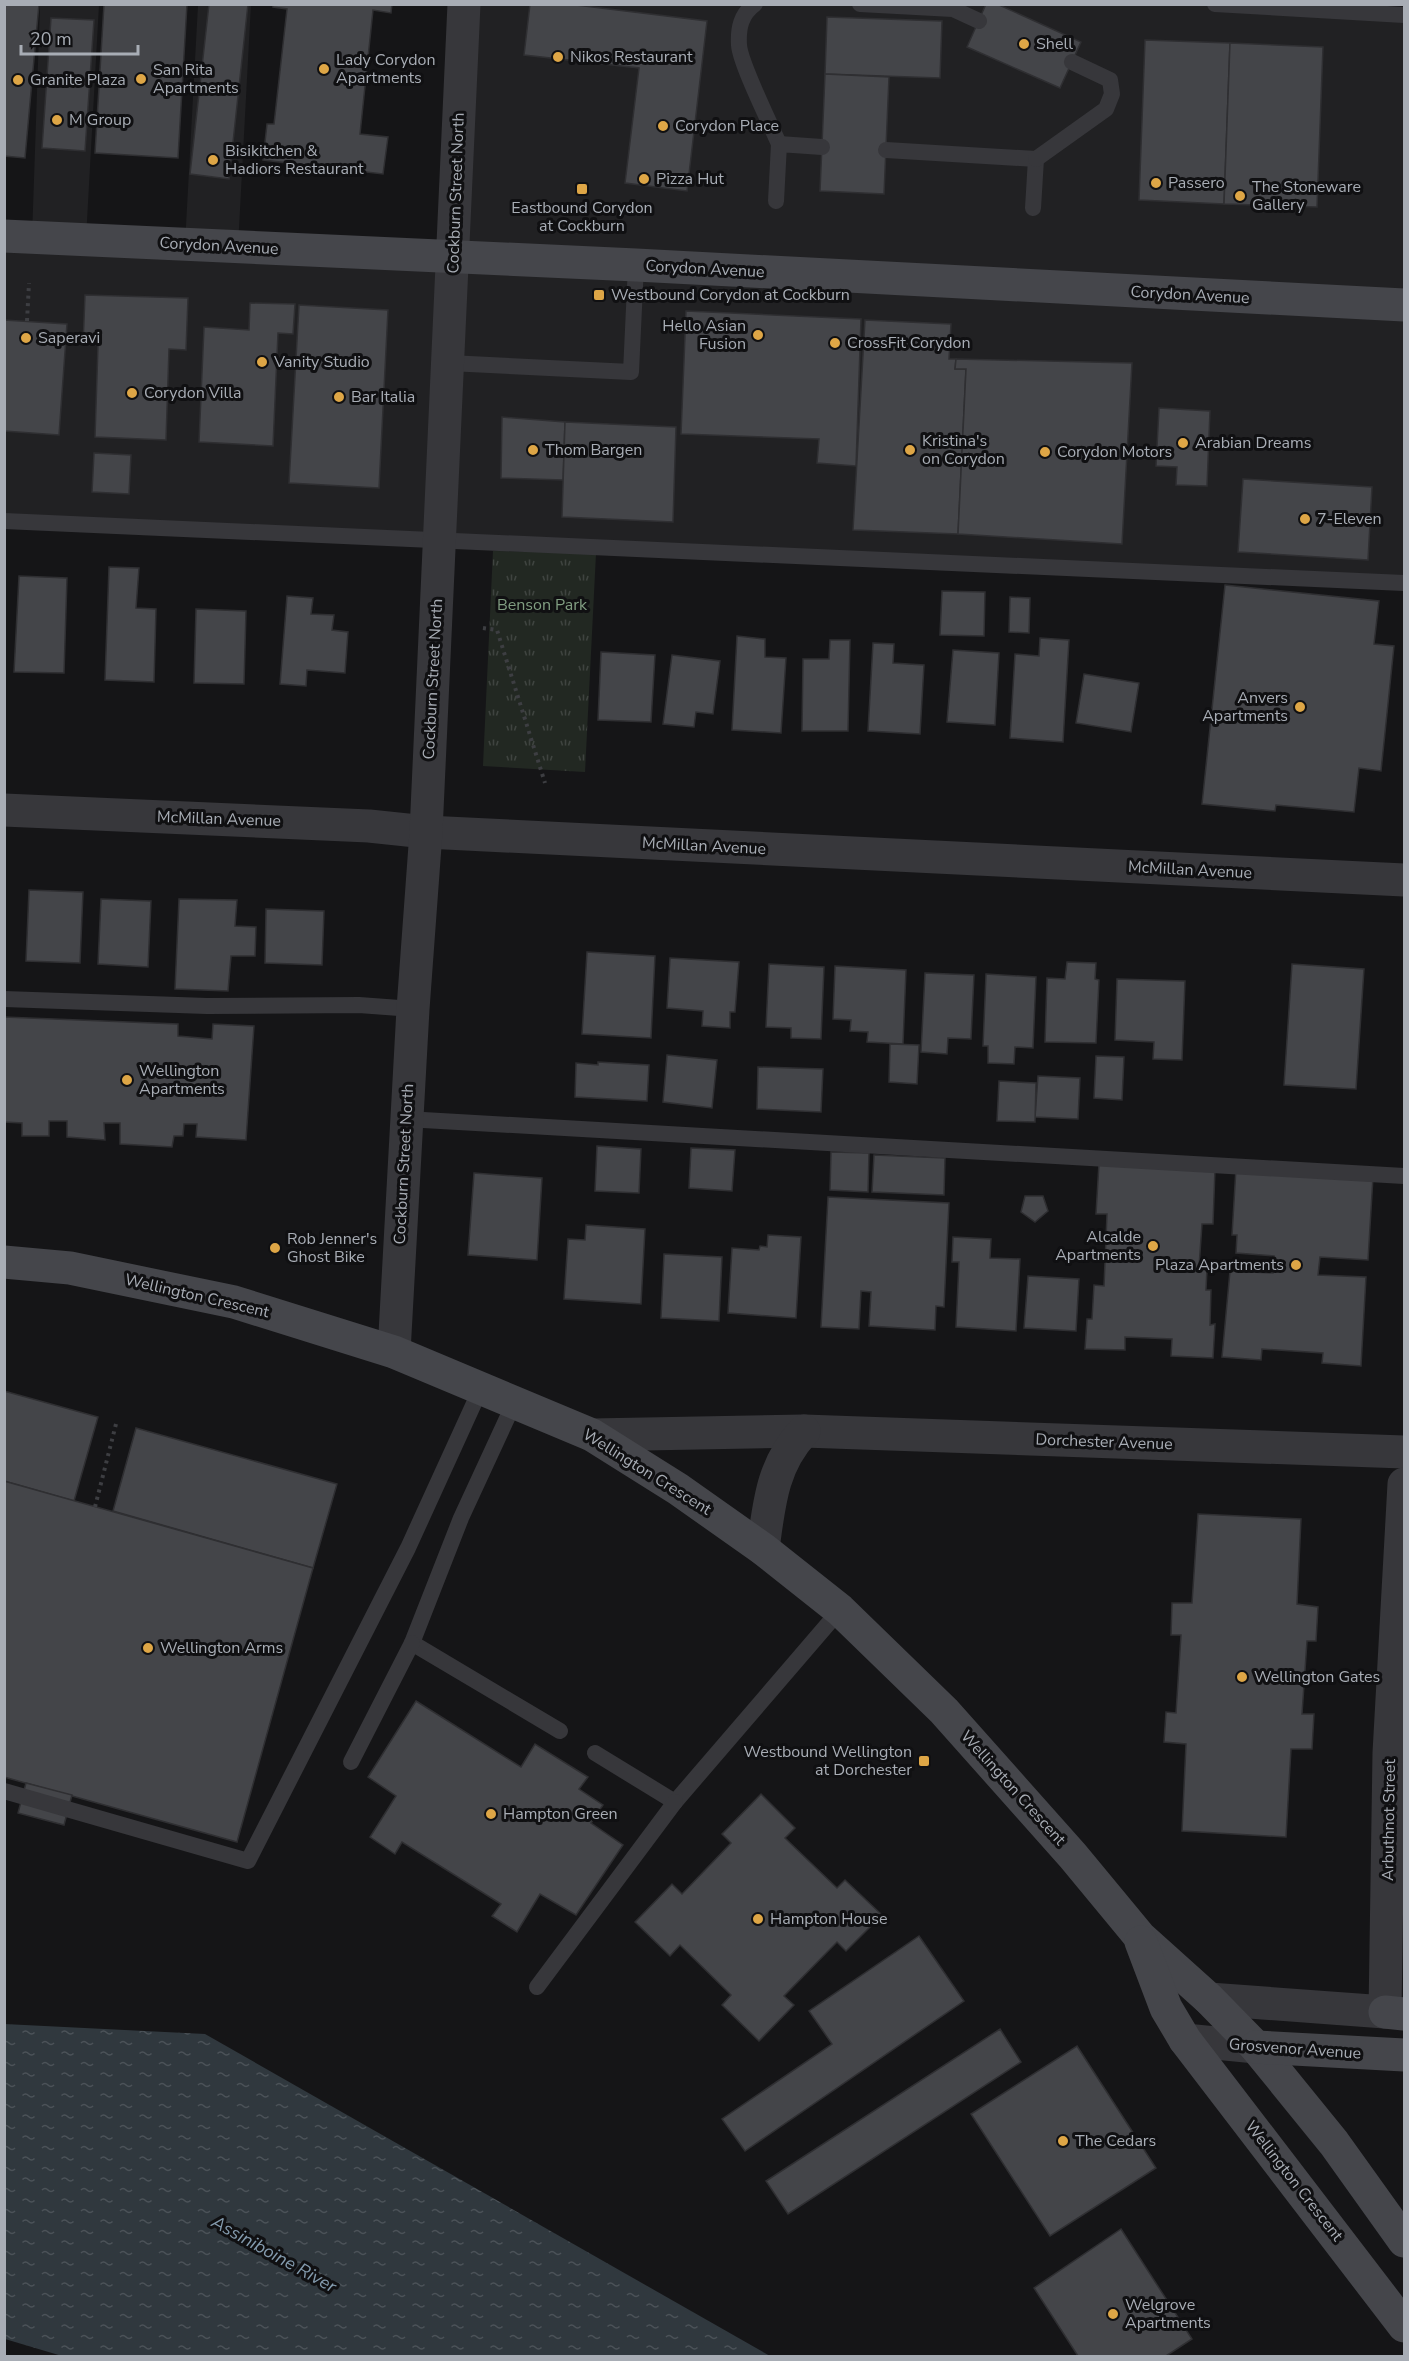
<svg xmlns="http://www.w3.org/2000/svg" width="1409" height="2361" font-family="'Nunito Sans',sans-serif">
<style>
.built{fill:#212123}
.park{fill:url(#park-tufts)}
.water{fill:url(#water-ripples)}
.building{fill:#444549;stroke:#2f2f32;stroke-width:1.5}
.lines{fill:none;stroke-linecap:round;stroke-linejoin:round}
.path{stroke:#3d3e42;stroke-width:4;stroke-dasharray:3 4.5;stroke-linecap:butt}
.lane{stroke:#37373b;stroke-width:16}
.street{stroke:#37373b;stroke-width:33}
.secondary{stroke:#45464b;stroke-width:33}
.poi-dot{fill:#dea646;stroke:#101012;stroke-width:2}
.labels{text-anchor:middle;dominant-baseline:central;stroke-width:6;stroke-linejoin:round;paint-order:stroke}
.poi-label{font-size:16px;fill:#a8adb5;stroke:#101012;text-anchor:start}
.street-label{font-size:16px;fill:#a8adb5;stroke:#101012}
.park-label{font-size:16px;fill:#819e82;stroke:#101012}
.water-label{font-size:18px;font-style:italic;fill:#839aad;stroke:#101012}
</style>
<defs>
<pattern id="park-tufts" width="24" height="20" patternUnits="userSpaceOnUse" patternTransform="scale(1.5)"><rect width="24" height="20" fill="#222822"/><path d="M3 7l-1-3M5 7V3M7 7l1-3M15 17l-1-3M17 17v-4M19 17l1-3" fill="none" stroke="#3f4440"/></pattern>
<pattern id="water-ripples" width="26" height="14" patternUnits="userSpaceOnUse" patternTransform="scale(1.5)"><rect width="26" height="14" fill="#30383e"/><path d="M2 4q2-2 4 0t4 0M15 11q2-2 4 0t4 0" fill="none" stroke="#4b5258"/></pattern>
</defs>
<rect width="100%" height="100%" fill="#151517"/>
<polygon class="built" points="251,4 238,247 453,256 464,5 1215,4 1404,15 1404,583 5,521 5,236 32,237 40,5 99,5 86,239 185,244 198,5"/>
<polygon class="park" points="493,551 596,553 585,772 483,766"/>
<polygon class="water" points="4,2024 205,2034 770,2356 62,2356 5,2339"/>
<g class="building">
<polygon points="4,4 39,4 25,158 4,156"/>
<polygon points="104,4 187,4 178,158 95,153"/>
<polygon points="209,4 248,4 229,179 190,174"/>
<polygon points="273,4 392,4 391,13 373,10 360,134 388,137 383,174 263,160 267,124 274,124 287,9 273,7"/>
<polygon points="530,4 568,4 707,21 687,191 625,183 639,68 524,55"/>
<polygon points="986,4 997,4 1081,42 1060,88 967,47"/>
<polygon points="827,17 942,21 940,78 825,74"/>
<polygon points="51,18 94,20 85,151 42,148"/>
<polygon points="1145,40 1230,43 1224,204 1139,200"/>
<polygon points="1230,43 1323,47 1317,207 1224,204"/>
<polygon points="825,74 889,77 884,194 820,191"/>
<polygon points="85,295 188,298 186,350 169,349 166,440 95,437 98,345 83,345"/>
<polygon points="250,303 295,304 293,334 278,333 273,446 199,442 204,327 249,330"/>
<polygon points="299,305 388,310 379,488 289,483"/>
<polygon points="686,311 861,319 856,466 817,463 819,439 681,434"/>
<polygon points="4,320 67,324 59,435 4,431"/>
<polygon points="865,320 951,324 949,359 956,359 955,369 966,369 958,534 853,530"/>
<polygon points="956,359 1132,363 1122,544 958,534 966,369 955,369"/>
<polygon points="1159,408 1210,411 1207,486 1176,485 1177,467 1156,466"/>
<polygon points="502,417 565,422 563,480 501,478"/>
<polygon points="565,422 676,427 673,522 562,517"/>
<polygon points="94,453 131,455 129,494 92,492"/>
<polygon points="1243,479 1372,487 1368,560 1238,552"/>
<polygon points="109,567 139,568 136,608 156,609 154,682 105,680"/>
<polygon points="19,576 67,578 64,673 14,672"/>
<polygon points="1225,585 1379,601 1374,644 1394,646 1381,771 1359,768 1354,812 1276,805 1275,811 1202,804"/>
<polygon points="942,591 985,592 984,636 940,635"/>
<polygon points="287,596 313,598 311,614 334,615 332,630 348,632 345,673 307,670 306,686 280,684"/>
<polygon points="1010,597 1030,598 1029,633 1009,632"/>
<polygon points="196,609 246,611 244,684 194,683"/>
<polygon points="737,636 765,639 765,657 786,658 781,733 732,730"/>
<polygon points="1040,638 1069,640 1063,742 1010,738 1015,654 1039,656"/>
<polygon points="830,640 850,640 848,731 802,731 803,659 829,659"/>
<polygon points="873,643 894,644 893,663 924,665 920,734 868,731"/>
<polygon points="953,650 999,653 995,725 947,722"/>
<polygon points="601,652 655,655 651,722 598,720"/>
<polygon points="672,655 720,661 713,714 696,712 694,727 663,724"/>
<polygon points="1084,674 1139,683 1131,732 1076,723"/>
<polygon points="29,890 83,892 80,963 26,961"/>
<polygon points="101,899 151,901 148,967 98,964"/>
<polygon points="179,899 237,900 235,926 256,927 255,956 231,956 228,991 175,989"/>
<polygon points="266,909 324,911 322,965 265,963"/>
<polygon points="587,952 655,956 651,1038 582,1034"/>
<polygon points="670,958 739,962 735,1012 730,1012 730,1028 702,1026 703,1011 667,1008"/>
<polygon points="1067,962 1096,963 1095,979 1099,980 1096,1043 1045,1042 1047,978 1065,979"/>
<polygon points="769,964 824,967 821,1039 791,1038 791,1028 766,1027"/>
<polygon points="1292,964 1364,969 1356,1089 1284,1085"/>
<polygon points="835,966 906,970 903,1044 867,1042 868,1032 850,1031 851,1020 833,1019"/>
<polygon points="925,973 974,975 971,1039 948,1038 947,1054 921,1052"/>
<polygon points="986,974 1036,977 1033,1048 1015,1047 1014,1064 988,1063 988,1046 983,1046"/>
<polygon points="1117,979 1185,981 1182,1060 1153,1059 1154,1042 1115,1040"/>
<polygon points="4,1017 178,1024 178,1036 212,1039 213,1024 254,1026 246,1140 196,1137 197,1124 184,1124 183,1136 174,1136 172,1147 120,1144 120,1123 104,1123 105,1140 67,1137 67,1121 49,1121 49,1136 22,1136 22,1123 4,1122"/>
<polygon points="890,1044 919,1045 917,1084 889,1082"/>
<polygon points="667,1055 717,1060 712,1108 663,1102"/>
<polygon points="1096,1056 1124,1057 1122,1100 1094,1098"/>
<polygon points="598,1062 649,1065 647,1101 575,1097 576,1063 598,1065"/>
<polygon points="758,1067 823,1069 821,1112 757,1109"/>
<polygon points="1038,1076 1080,1078 1078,1119 1035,1117"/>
<polygon points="999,1081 1036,1083 1035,1122 997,1121"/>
<polygon points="597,1146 641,1149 639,1193 595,1191"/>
<polygon points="691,1148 735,1150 732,1191 689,1188"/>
<polygon points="831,1152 869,1153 868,1192 830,1190"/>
<polygon points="874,1155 945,1158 944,1195 872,1192"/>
<polygon points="1099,1163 1215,1169 1213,1224 1202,1224 1199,1267 1207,1268 1206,1290 1211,1290 1210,1325 1215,1324 1213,1358 1171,1356 1172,1339 1125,1337 1125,1350 1085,1349 1087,1319 1092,1319 1094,1285 1104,1286 1107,1214 1096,1214"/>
<polygon points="1236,1168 1373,1177 1368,1260 1320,1257 1318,1275 1366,1277 1361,1366 1322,1363 1323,1353 1262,1349 1261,1360 1222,1357 1230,1271 1273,1273 1274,1256 1236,1253 1237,1235 1232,1235"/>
<polygon points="474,1173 542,1178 537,1260 468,1255"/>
<polygon points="1025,1196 1043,1196 1048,1211 1035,1222 1021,1212"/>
<polygon points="828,1197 949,1203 944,1307 936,1306 935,1330 869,1326 871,1292 861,1291 859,1329 821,1327"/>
<polygon points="586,1225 645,1229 641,1304 564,1299 568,1239 585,1240"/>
<polygon points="768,1235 801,1237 796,1318 728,1313 732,1248 759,1250 760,1246 767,1247"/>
<polygon points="953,1237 991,1239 990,1258 1020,1259 1016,1331 956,1327 959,1262 952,1262"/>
<polygon points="664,1254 722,1257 719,1321 661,1318"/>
<polygon points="1028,1276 1079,1279 1076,1331 1024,1328"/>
<polygon points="4,1391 98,1417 74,1501 4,1481"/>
<polygon points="136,1428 337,1484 313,1568 113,1511"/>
<polygon points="4,1481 313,1568 237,1842 4,1777"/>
<polygon points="1198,1514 1301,1519 1297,1604 1318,1607 1316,1641 1307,1641 1302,1714 1314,1714 1312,1749 1291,1749 1286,1837 1182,1831 1186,1744 1164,1742 1166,1712 1176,1713 1181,1635 1171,1635 1172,1603 1192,1603"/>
<polygon points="416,1701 521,1767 535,1744 588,1777 579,1789 603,1805 591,1823 623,1845 576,1915 540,1894 517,1932 492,1916 501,1904 402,1842 395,1854 370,1837 396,1796 368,1777"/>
<polygon points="26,1783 72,1795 64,1825 18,1813"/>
<polygon points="761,1794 795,1828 785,1838 837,1888 845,1880 882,1915 846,1951 837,1942 784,1996 794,2005 759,2041 722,2005 731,1995 680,1945 670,1956 635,1922 672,1884 682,1894 731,1843 722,1834"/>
<polygon points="919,1936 964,2001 745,2151 722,2119 832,2044 809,2011"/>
<polygon points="1000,2029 1021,2062 788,2214 766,2181"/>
<polygon points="1077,2046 1156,2168 1050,2236 971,2114"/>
<polygon points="1121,2229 1192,2339 1166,2356 1078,2356 1034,2288"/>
</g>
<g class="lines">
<g class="path">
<polyline points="27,321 29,283"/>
<polyline points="483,628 497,630 545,783"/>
<polyline points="95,1507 116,1424"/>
</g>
<g class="lane">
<path d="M755,4C741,14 738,28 739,45C740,63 770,123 779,144"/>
<polyline points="860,4 953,9 979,21"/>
<polyline points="1215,4 1404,15"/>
<polyline points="886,150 1036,159 1033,208"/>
<polyline points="1036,159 1106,109 1112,94 1110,80 1072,62"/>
<polyline points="776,201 779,144 822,147"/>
<polyline points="449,363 631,372 636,265"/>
<polyline points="4,521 1404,583"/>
<polyline points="4,999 207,1006 359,1005 413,1009"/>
<polyline points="406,1119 1404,1176"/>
<polyline points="515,1401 461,1518 412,1643 560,1731"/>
<polyline points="595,1753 675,1802 840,1610"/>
<polyline points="351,1762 412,1643"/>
<polyline points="4,1791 248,1861 408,1548 481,1388"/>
<polyline points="537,1987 675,1802"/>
</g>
<g class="street">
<polyline points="4,810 369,826 426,832 1404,880"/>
<polyline points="394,1352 413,1009 426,832 464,4"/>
<polyline points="592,1435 804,1431 1404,1452"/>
<path d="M763,1549C769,1504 772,1465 804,1431"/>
<polyline points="1209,1999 1385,2012 1389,1753 1404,1484"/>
<polyline points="1185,2040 1256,2047"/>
</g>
<g class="secondary">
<polyline points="4,236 636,265 1404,305"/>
<polyline points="4,1262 70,1268 234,1302 394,1352 592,1435 678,1489 763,1549 840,1610 944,1711 1073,1856 1140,1937 1209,1999 1256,2047 1334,2143 1404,2241"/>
<polyline points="1141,1942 1166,2008 1185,2040 1404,2326"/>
<polyline points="1385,2012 1404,2014"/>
<polyline points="1256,2047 1404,2055"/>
</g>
</g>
<g class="poi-dot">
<circle cx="1024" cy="44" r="6"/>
<circle cx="558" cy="57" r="6"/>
<circle cx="324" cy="69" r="6"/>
<circle cx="141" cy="79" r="6"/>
<circle cx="18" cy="80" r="6"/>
<circle cx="57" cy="120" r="6"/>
<circle cx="663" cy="126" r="6"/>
<circle cx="213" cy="160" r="6"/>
<circle cx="644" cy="179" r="6"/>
<circle cx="1156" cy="183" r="6"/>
<rect x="576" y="183" width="12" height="12" rx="3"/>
<circle cx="1240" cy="196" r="6"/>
<rect x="593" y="289" width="12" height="12" rx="3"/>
<circle cx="758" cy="335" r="6"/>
<circle cx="26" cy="338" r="6"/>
<circle cx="835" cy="343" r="6"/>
<circle cx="262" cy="362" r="6"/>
<circle cx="132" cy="393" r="6"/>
<circle cx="339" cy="397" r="6"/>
<circle cx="1183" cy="443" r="6"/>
<circle cx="533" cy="450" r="6"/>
<circle cx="910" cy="450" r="6"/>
<circle cx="1045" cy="452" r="6"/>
<circle cx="1305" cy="519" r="6"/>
<circle cx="1300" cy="707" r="6"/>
<circle cx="127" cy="1080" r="6"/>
<circle cx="1153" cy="1246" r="6"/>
<circle cx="275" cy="1248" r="6"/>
<circle cx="1296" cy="1265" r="6"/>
<circle cx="148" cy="1648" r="6"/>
<circle cx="1242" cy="1677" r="6"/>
<rect x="918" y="1755" width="12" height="12" rx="3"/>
<circle cx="491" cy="1814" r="6"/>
<circle cx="758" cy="1919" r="6"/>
<circle cx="1063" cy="2141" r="6"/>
<circle cx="1113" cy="2314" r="6"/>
</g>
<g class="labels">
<g class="poi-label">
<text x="1036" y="44">Shell</text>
<text x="570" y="57">Nikos Restaurant</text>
<text x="336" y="60">Lady Corydon<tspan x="336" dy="18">Apartments</tspan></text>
<text x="153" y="70">San Rita<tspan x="153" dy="18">Apartments</tspan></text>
<text x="30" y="80">Granite Plaza</text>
<text x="69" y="120">M Group</text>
<text x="675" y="126">Corydon Place</text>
<text x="225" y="151">Bisikitchen &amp;<tspan x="225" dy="18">Hadiors Restaurant</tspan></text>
<text x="656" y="179">Pizza Hut</text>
<text x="1168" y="183">Passero</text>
<text x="1252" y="187">The Stoneware<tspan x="1252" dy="18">Gallery</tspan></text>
<text x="582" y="208" text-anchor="middle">Eastbound Corydon<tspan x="582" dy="18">at Cockburn</tspan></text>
<text x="611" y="295">Westbound Corydon at Cockburn</text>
<text x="746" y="326" text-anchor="end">Hello Asian<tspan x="746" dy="18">Fusion</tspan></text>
<text x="38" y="338">Saperavi</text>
<text x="847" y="343">CrossFit Corydon</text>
<text x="274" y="362">Vanity Studio</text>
<text x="144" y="393">Corydon Villa</text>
<text x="351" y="397">Bar Italia</text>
<text x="922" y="441">Kristina's<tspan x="922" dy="18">on Corydon</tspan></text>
<text x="1195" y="443">Arabian Dreams</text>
<text x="545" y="450">Thom Bargen</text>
<text x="1057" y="452">Corydon Motors</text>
<text x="1317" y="519">7-Eleven</text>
<text x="1288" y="698" text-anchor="end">Anvers<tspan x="1288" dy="18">Apartments</tspan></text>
<text x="139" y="1071">Wellington<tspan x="139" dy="18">Apartments</tspan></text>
<text x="1141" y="1237" text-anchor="end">Alcalde<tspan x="1141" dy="18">Apartments</tspan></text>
<text x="287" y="1239">Rob Jenner's<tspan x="287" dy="18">Ghost Bike</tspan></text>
<text x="1284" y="1265" text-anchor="end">Plaza Apartments</text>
<text x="160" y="1648">Wellington Arms</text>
<text x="1254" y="1677">Wellington Gates</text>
<text x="912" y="1752" text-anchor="end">Westbound Wellington<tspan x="912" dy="18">at Dorchester</tspan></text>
<text x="503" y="1814">Hampton Green</text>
<text x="770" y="1919">Hampton House</text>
<text x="1075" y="2141">The Cedars</text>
<text x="1125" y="2305">Welgrove<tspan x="1125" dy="18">Apartments</tspan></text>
</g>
<g class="street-label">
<text transform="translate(456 193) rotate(-88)">Cockburn Street North</text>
<text transform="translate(219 246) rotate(3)">Corydon Avenue</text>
<text transform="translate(705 269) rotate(3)">Corydon Avenue</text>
<text transform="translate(1190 295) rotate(3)">Corydon Avenue</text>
<text transform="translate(433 679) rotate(-87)">Cockburn Street North</text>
<text transform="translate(219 819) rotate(2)">McMillan Avenue</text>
<text transform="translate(704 846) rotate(3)">McMillan Avenue</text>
<text transform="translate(1190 870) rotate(3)">McMillan Avenue</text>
<text transform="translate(404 1164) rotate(-87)">Cockburn Street North</text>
<text transform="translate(197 1296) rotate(13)">Wellington Crescent</text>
<text transform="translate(1104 1442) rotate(2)">Dorchester Avenue</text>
<text transform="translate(647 1472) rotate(32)">Wellington Crescent</text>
<text transform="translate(1013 1788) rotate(48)">Wellington Crescent</text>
<text transform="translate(1389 1820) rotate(-89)">Arbuthnot Street</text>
<text transform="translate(1295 2049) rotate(4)">Grosvenor Avenue</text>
<text transform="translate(1294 2181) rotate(52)">Wellington Crescent</text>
</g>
<g class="park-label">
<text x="542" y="605">Benson Park</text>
</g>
<g class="water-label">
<text transform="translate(274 2254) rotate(29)">Assiniboine River</text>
</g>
</g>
<rect width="1409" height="2361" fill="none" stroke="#a8adb5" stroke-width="12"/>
<path d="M21 45v9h117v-9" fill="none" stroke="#a8adb5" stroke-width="3"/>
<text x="30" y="45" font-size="18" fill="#a8adb5" stroke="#101012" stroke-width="4.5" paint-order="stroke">20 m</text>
</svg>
